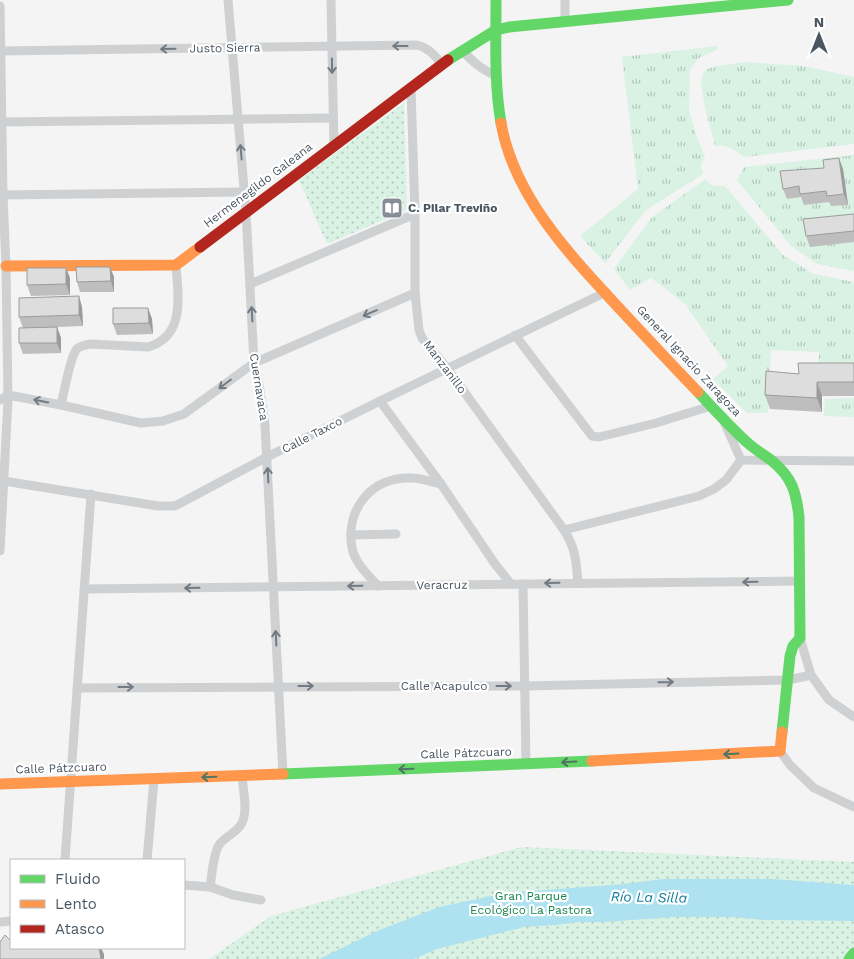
<svg xmlns="http://www.w3.org/2000/svg" width="854" height="959" font-family="'Work Sans',sans-serif">
<style>
.grass{fill:url(#grass-tufts)}
.park{fill:url(#park-dots)}
.water{fill:#aee2f0}
.lines{fill:none;stroke-linecap:round;stroke-linejoin:round}
.street{stroke:#ced0d2;stroke-width:9}
.fast{stroke:#63d668;stroke-width:11}
.slow{stroke:#ff974d;stroke-width:11}
.jam{stroke:#b3261e;stroke-width:11}
.wall{fill:#bebebf}
.shaded-wall{fill:#9b9b9b}
.building{fill:#ddddde;stroke:#9b9b9b}
.oneway{stroke:#727b83}
.oneway2{stroke:#507663}
.labels{text-anchor:middle;dominant-baseline:central;stroke-width:4.5;stroke-linejoin:round;paint-order:stroke}
.street-label{font-size:12px;fill:#4a5661;stroke:#fff}
.poi-label{font-size:12px;font-weight:bold;fill:#4a5661;stroke:#fff;text-anchor:start}
.park-label{font-size:12px;fill:#17864f;stroke:#fff}
.water-label{font-size:14px;font-style:italic;fill:#0c7c9b;stroke:#fff}
</style>
<defs>
<pattern id="grass-tufts" width="24" height="20" patternUnits="userSpaceOnUse" patternTransform="scale(1.25)"><rect width="24" height="20" fill="#d9f2e3"/><path d="M3 7l-1-3M5 7V3M7 7l1-3M15 17l-1-3M17 17v-4M19 17l1-3" fill="none" stroke="#b2c7bb"/></pattern>
<pattern id="park-dots" width="8" height="8" patternUnits="userSpaceOnUse" patternTransform="scale(1.25)"><rect width="8" height="8" fill="#d9f2e3"/><path d="M2 2h.1M6 6h.1" fill="none" stroke="#b2c7bb" stroke-width="1.8" stroke-linecap="round"/></pattern>
</defs>
<rect width="100%" height="100%" fill="#f4f4f4"/>
<g class="grass">
<polygon points="717,46 718,49 699,58 690,69 689,109 696,135 705,157 701,164 703,174 646,210 605,263 580,236 638,189 622,57"/>
<path d="M745,62L804,66L854,77V144L744,157C734,150 727,144 715,146L705,108L701,83L703,73L707,69L717,66Z"/>
<polygon points="854,155 854,271 817,264 791,246 737,180 744,167"/>
<path d="M706,179C710,187 717,186 725,186L784,256L814,274L854,282V376L818,375L819,352L771,350L768,413H747L713,379L728,366L685,304L651,278L630,290L614,269L652,217Z"/>
<polygon points="854,398 854,417 824,416 825,399"/>
</g>
<g class="park">
<polygon points="404,103 407,210 327,244 299,180"/>
<polygon points="522,847 854,862 854,959 209,959 271,916"/>
</g>
<polygon class="water" points="663,879 773,879 854,885 854,921 765,920 733,917 674,917 604,922 579,922 555,925 524,927 437,949 414,959 319,959 377,931 439,907 506,893 624,884"/>
<g class="lines">
<g class="street">
<polyline points="228,0 246,212 254,363 259,385 265,425 283,774"/>
<polyline points="331,0 334,146"/>
<polyline points="565,0 565,22"/>
<polyline points="0,6 3,195 6,266 8,400 0,551"/>
<path d="M0,51L417,45C429,48 434,55 442,64"/>
<path d="M463,51C473,63 482,69 496,76"/>
<path d="M411,88L415,214V293L419,330L422,338L447,368L564,530C576,549 576,561 578,583"/>
<polyline points="0,122 333,118"/>
<polyline points="0,195 244,192"/>
<polyline points="250,284 415,214"/>
<polyline points="515,335 592,436 599,437 656,423 711,406"/>
<polyline points="0,400 8,395 61,405 132,421 141,423 163,421 184,414 254,363 415,293"/>
<polyline points="380,401 441,484 495,564 511,584"/>
<path d="M61,405C64,393 70,358 76,350C80,345 86,345 91,344L148,347C186,336 178,295 176,265"/>
<polyline points="725,424 741,460 854,461"/>
<polyline points="4,481 158,506 175,506 267,457 380,401 606,292"/>
<polyline points="564,530 699,496 714,489 726,480 741,460"/>
<polyline points="351,535 396,534"/>
<polyline points="523,584 526,764"/>
<path d="M378,586C368,575 355,563 352,548C345,510 371,476 412,478C421,478 432,482 441,484"/>
<polyline points="84,589 799,581"/>
<polyline points="800,638 811,675 829,700 854,717"/>
<polyline points="77,688 525,686 788,680 811,675"/>
<polyline points="780,751 790,765 814,788 854,807"/>
<polyline points="65,860 91,494"/>
<polyline points="147,860 154,780"/>
<polyline points="184,885 210,887 233,895 261,900"/>
<path d="M210,887C212,876 213,854 219,845C225,836 237,833 242,823C248,810 243,790 242,776"/>
<polyline points="0,922 11,921"/>
</g>
<g class="fast">
<path d="M496,0C496,41 494,82 501,123"/>
<polyline points="448,60 496,30 509,27 788,0"/>
<path d="M698,392C714,409 731,428 749,444C756,450 764,455 771,460C792,477 796,491 799,517L800,638L793,646L790,656L782,732"/>
<polyline points="283,774 592,761"/>
<polyline points="849,959 854,953"/>
</g>
<g class="slow">
<path d="M501,123C514,197 570,255 619,308C645,336 671,364 698,392"/>
<polyline points="6,266 176,265 200,247"/>
<polyline points="592,761 780,751 782,732"/>
<polyline points="0,784 283,774"/>
</g>
<polyline class="jam" points="200,247 448,60"/>
</g>
<g class="wall">
<polygon points="843,169 848,205 831,206 829,202 804,205 801,197 787,199 783,189"/>
<polygon points="854,214 854,242 810,247 806,236"/>
<polygon points="110,267 114,277 114,292 80,292 77,282"/>
<polygon points="66,268 70,278 70,295 31,296 27,285"/>
<polygon points="82,307 83,326 30,328 57,327 61,338 61,353 23,354 19,343 23,328 19,317"/>
<polygon points="148,308 152,319 153,334 117,335 113,324"/>
<polygon points="854,363 854,396 822,396 822,412 770,409 765,395 799,374"/>
</g>
<g class="shaded-wall">
<polygon points="839,158 843,169 848,205 844,194"/>
<polygon points="110,267 114,277 114,292 111,281"/>
<polygon points="66,268 70,278 70,295 66,284"/>
<polygon points="79,296 82,307 83,326 79,315"/>
<polygon points="148,308 152,319 153,334 149,323"/>
<polygon points="57,327 61,338 61,353 57,343"/>
<polygon points="817,382 822,396 822,412 817,398"/>
<polygon points="99,948 101,948 104,954 104,959 101,959"/>
</g>
<g class="building">
<polygon points="839,158 844,194 827,196 826,191 800,194 799,186 783,189 780,171 824,168 823,160"/>
<polygon points="854,214 854,231 806,236 803,219"/>
<polygon points="76,267 110,267 111,281 77,282"/>
<polygon points="27,268 66,268 66,284 27,285"/>
<polygon points="79,296 79,315 19,317 19,298"/>
<polygon points="113,308 148,308 149,323 113,324"/>
<polygon points="57,327 57,343 19,343 19,328"/>
<polygon points="798,363 854,363 854,382 817,382 817,398 765,395 766,371 799,374"/>
<polygon points="5,935 11,941 11,948 99,948 101,959 0,959 0,942"/>
</g>
<defs><path id="oneway-shaft" d="M-6 0H5M1.5-3L5.5 0L1.5 3" fill="none" stroke-width="1.6" stroke-linecap="round" stroke-linejoin="round" transform="scale(1.25)"/></defs>
<g class="oneway">
<use href="#oneway-shaft" transform="translate(400 46) rotate(180)"/>
<use href="#oneway-shaft" transform="translate(168 49) rotate(179)"/>
<use href="#oneway-shaft" transform="translate(332 66) rotate(89)"/>
<use href="#oneway-shaft" transform="translate(241 152) rotate(-95)"/>
<use href="#oneway-shaft" transform="translate(370 313) rotate(157)"/>
<use href="#oneway-shaft" transform="translate(252 314) rotate(-93)"/>
<use href="#oneway-shaft" transform="translate(225 384) rotate(143)"/>
<use href="#oneway-shaft" transform="translate(41 401) rotate(-169)"/>
<use href="#oneway-shaft" transform="translate(268 475) rotate(-93)"/>
<use href="#oneway-shaft" transform="translate(750 582) rotate(179)"/>
<use href="#oneway-shaft" transform="translate(552 583) rotate(179)"/>
<use href="#oneway-shaft" transform="translate(355 586) rotate(179)"/>
<use href="#oneway-shaft" transform="translate(192 588) rotate(179)"/>
<use href="#oneway-shaft" transform="translate(276 638) rotate(-93)"/>
<use href="#oneway-shaft" transform="translate(666 682) rotate(-1)"/>
<use href="#oneway-shaft" transform="translate(306 686)"/>
<use href="#oneway-shaft" transform="translate(504 686)"/>
<use href="#oneway-shaft" transform="translate(126 687)"/>
</g>
<g class="oneway2">
<use href="#oneway-shaft" transform="translate(731 754) rotate(177)"/>
<use href="#oneway-shaft" transform="translate(569 762) rotate(177)"/>
<use href="#oneway-shaft" transform="translate(406 769) rotate(178)"/>
<use href="#oneway-shaft" transform="translate(209 777) rotate(178)"/>
</g>
<defs>
<g id="library-square" transform="scale(1.125)"><rect x="-9" y="-9" width="18" height="18" rx="4" fill="#868d94" stroke="#fff"/><path d="M-6-4Q-3-5.5-.7-3.5V5Q-3 3-6 4ZM6-4Q3-5.5 .7-3.5V5Q3 3 6 4Z" fill="#fff"/></g>
</defs>
<g fill-rule="evenodd">
<use href="#library-square" x="392" y="208"/>
</g>
<g class="labels">
<g class="street-label">
<text transform="translate(225 48) rotate(-1)">Justo Sierra</text>
<text transform="translate(258 185) rotate(-37)">Hermenegildo Galeana</text>
<text transform="translate(689 361) rotate(47)">General Ignacio Zaragoza</text>
<text transform="translate(445 367) rotate(53)">Manzanillo</text>
<text transform="translate(259 387) rotate(81)">Cuernavaca</text>
<text transform="translate(312 435) rotate(-27)">Calle Taxco</text>
<text transform="translate(442 585) rotate(-1)">Veracruz</text>
<text x="444" y="686">Calle Acapulco</text>
<text transform="translate(466 753) rotate(-2)">Calle Pátzcuaro</text>
<text transform="translate(61 768) rotate(-2)">Calle Pátzcuaro</text>
</g>
<g class="poi-label">
<text x="408" y="208">C. Pilar Treviño</text>
</g>
<g class="park-label">
<text x="531" y="896">Gran Parque<tspan x="531" dy="14">Ecológico La Pastora</tspan></text>
</g>
<g class="water-label">
<text transform="translate(649 897) rotate(1)">Río La Silla</text>
</g>
</g>
<rect x="10" y="859" width="175" height="90" fill="#ffffff" stroke="#b7bbc0"/>
<rect x="20" y="875" width="25" height="8" fill="#63d668" stroke="#b7bbc0"/>
<text x="55" y="884" font-size="15" fill="#4a5661">Fluido</text>
<rect x="20" y="900" width="25" height="8" fill="#ff974d" stroke="#b7bbc0"/>
<text x="55" y="909" font-size="15" fill="#4a5661">Lento</text>
<rect x="20" y="925" width="25" height="8" fill="#b3261e" stroke="#b7bbc0"/>
<text x="55" y="934" font-size="15" fill="#4a5661">Atasco</text>
<g transform="translate(819 35)" stroke="#ffffff" stroke-width="4" paint-order="stroke">
<path d="M0-4L9 19L0 12L-9 19Z" fill="#4a5661"/>
<text y="-8" font-size="14" font-weight="bold" text-anchor="middle" fill="#4a5661">N</text>
</g>
</svg>
